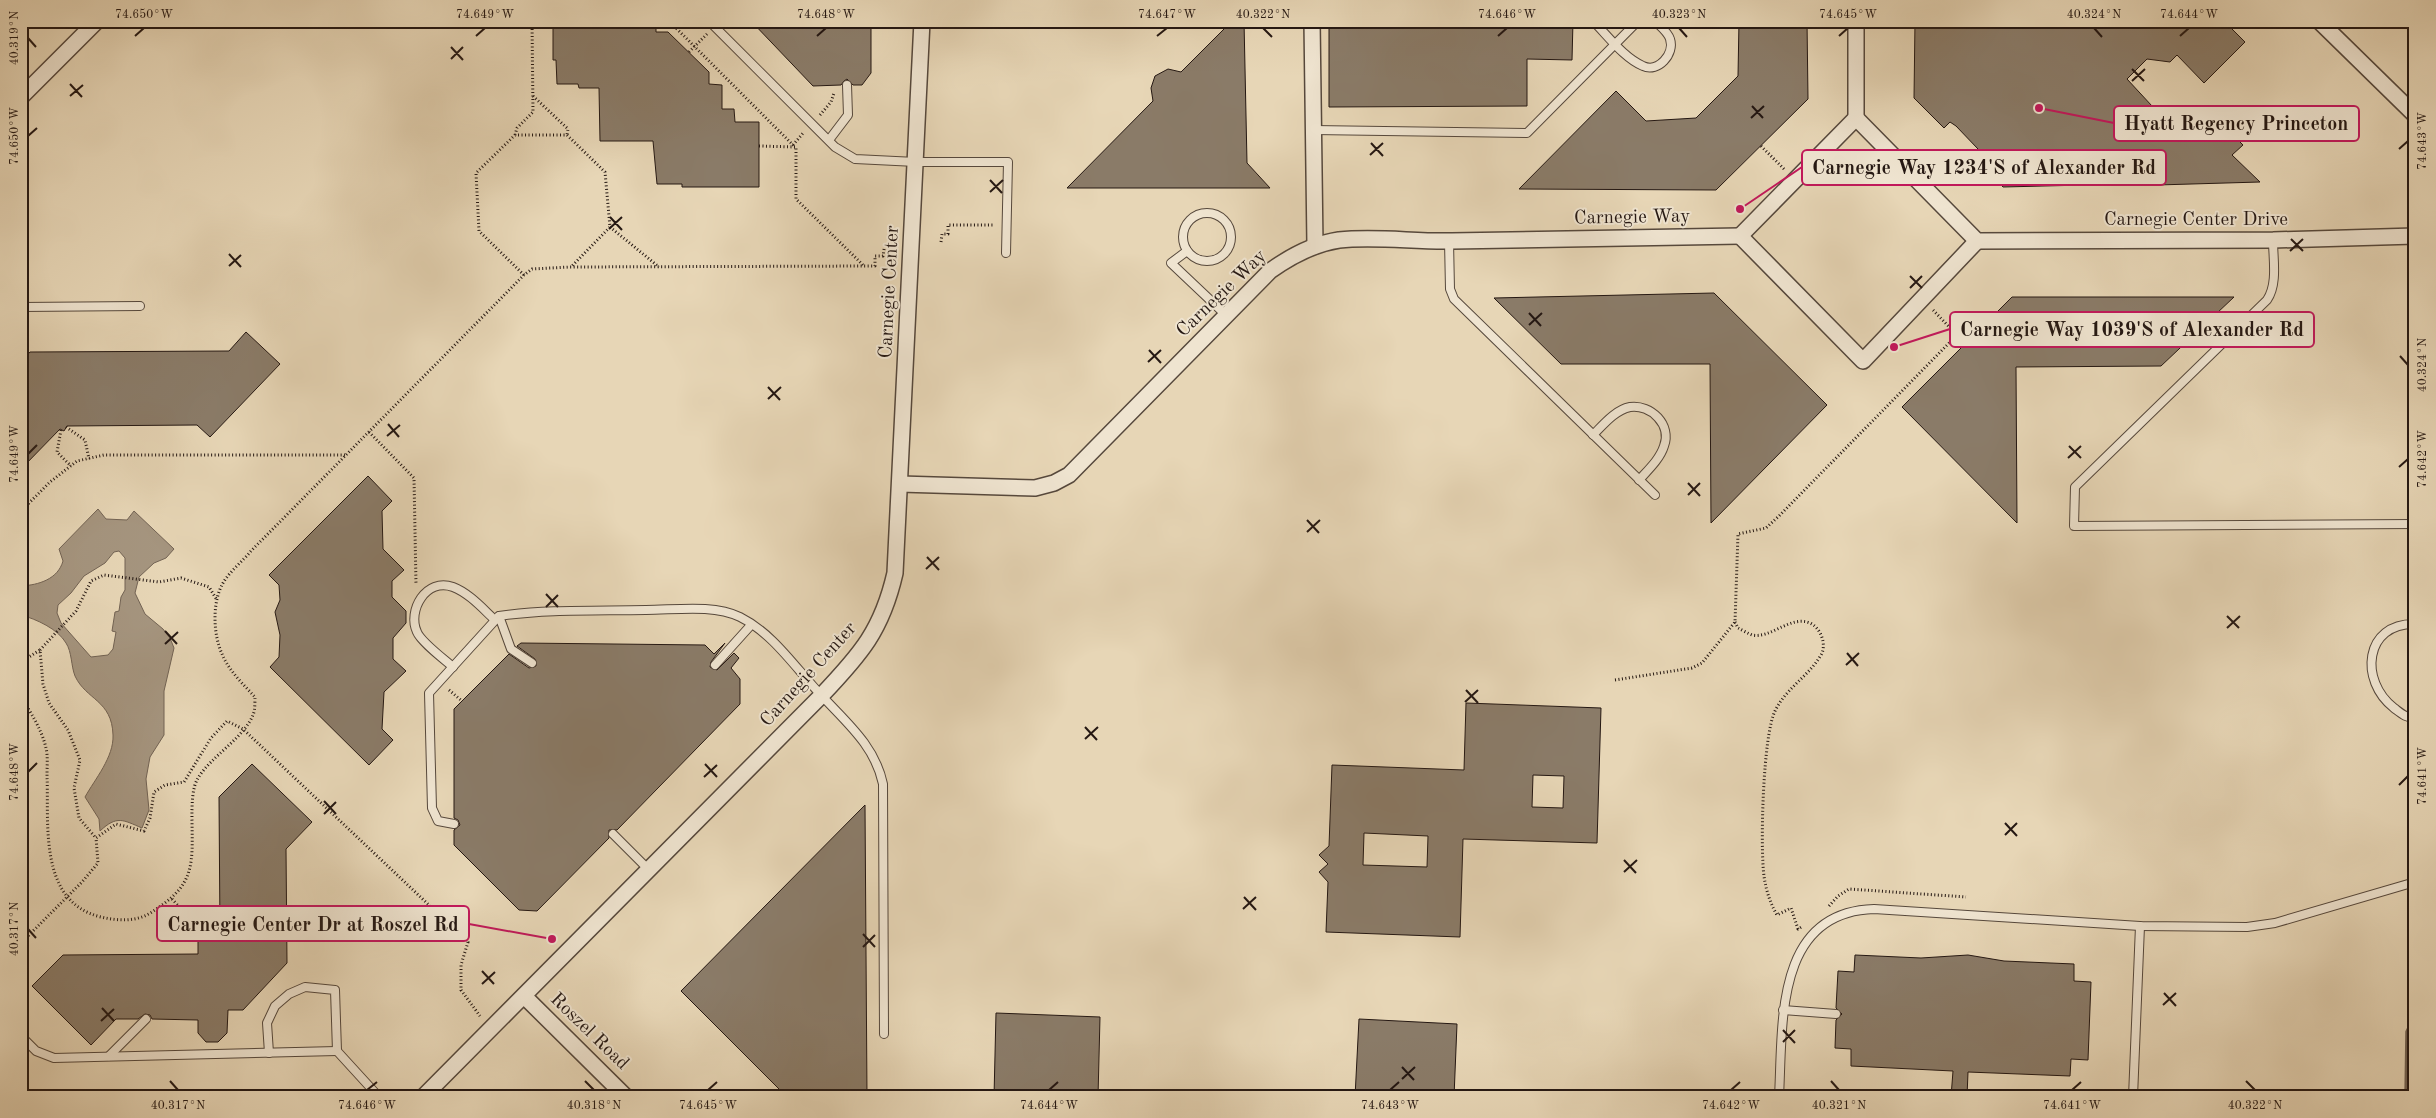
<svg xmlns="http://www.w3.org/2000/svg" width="2436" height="1118" font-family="'Old Standard TT',serif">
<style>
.water{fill:#a5957f;stroke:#726354;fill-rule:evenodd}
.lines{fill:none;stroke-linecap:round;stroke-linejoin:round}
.stream{stroke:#726354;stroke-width:5.5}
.building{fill:#8a7b68;stroke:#251813;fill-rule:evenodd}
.lane-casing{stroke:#56483c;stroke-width:10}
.street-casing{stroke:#56483c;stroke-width:18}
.path{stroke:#251813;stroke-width:3;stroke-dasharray:1 2.5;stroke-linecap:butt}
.lane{stroke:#efe4d0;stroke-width:8}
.street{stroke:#efe4d0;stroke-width:15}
.ticks{fill:none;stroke:#251813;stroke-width:2}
.labels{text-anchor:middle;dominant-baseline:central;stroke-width:4;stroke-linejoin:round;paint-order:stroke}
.street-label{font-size:19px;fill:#251813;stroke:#efe4d0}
.leader{fill:none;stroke:#c2185b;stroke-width:2}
.callout-dot{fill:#c2185b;stroke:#efe4d0;stroke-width:2}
.callout{fill:#efe4d0;stroke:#c2185b;stroke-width:2}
.callout-label{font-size:20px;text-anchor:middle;font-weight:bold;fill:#251813}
.neatline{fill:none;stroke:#251813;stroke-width:2}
.ticks-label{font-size:12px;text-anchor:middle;fill:#251813}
</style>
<rect width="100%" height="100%" fill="#e7d6b6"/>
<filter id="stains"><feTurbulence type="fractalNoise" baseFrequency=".004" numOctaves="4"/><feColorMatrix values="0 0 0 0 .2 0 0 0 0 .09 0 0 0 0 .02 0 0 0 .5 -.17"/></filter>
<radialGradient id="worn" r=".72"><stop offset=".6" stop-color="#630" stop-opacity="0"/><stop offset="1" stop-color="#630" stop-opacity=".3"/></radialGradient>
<path class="water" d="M98,509L106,519L127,520L134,511L174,549L166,558L154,563L139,577L135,593L145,614L163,629L170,638L174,648L164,691V735L150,757L146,779L149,810L142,828C123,820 117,815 100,831L99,819L85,797C95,779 114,757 113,735C112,700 86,700 75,676C71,666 72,652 66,643C58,629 36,619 21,615V586C39,585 58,579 63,561L59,549ZM119,551L125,558V590L121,597L119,611L115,612L112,631L116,632L113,649L108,655L91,657L61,623L57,613L58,605L71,593L84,576L105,563L114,552Z"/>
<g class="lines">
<polyline class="stream" points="2407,1097 2408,1032 2415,1018"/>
</g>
<g class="building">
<polygon points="553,21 656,21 656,32 668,32 709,72 709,84 722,85 722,109 734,109 735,122 759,122 759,187 682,187 682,184 657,184 653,141 600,141 599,88 579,88 578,84 557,84 556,60 553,60"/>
<polygon points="751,21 871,21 871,73 862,85 853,85 847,79 844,81 841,85 813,86"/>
<polygon points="1232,21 1244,21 1247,163 1270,188 1067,188 1153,101 1151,88 1155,76 1168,69 1181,72"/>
<polygon points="1329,21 1573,21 1572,60 1527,59 1527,106 1329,107"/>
<polygon points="1739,21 1807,21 1808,99 1716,190 1519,189 1616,91 1646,121 1696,118 1738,76"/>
<polygon points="1915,21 2224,21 2245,42 2204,83 2177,55 2170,62 2147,59 2127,79 2177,133 2219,133 2225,127 2243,145 2232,155 2260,182 2157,185 2122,149 2085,185 2003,187 1972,155 1978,149 1956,126 1950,122 1944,128 1914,98"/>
<polygon points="1714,293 1827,405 1711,523 1710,364 1561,364 1494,298"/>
<polygon points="2012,297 2234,297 2161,366 2016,367 2017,523 1902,407"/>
<polygon points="246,332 280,364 210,437 197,425 67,426 64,431 60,429 21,469 21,362 30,352 229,351"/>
<polygon points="368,476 392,501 382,511 383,549 404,570 392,581 392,597 406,611 406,623 393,638 393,659 406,671 384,692 382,729 393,740 369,765 270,667 279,657 280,635 275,612 280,600 279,585 269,575"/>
<polygon points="521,643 705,645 714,654 725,643 711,662 710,667 717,670 734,653 739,658 731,668 740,679 740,704 617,830 609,830 609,838 537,911 519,910 454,845 454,830 460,825 458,820 454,818 454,709 509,654 529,668 536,666 535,659 517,646"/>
<path d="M1466,703L1601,708L1597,843L1463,839L1460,937L1326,932L1328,882L1319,872L1328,864L1319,855L1329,846L1332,765L1464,770ZM1533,775L1564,776L1563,808L1532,807ZM1364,833L1428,836L1427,867L1363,865Z"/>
<polygon points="252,764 312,822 286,849 287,963 243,1010 228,1010 227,1033 218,1042 206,1042 198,1033 198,1020 152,1019 150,1015 145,1014 138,1019 116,1019 91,1045 32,986 63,955 198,954 198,942 207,933 220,933 219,797"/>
<polygon points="865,805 867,1097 787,1097 681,991"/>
<polygon points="1855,955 1921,958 1968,955 2004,961 2074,964 2074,981 2091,982 2088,1060 2071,1059 2070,1076 1968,1072 1967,1097 1951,1097 1953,1071 1851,1066 1851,1049 1835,1048 1836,1020 1842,1014 1836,1008 1838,971 1854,972"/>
<polygon points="996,1013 1100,1017 1098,1097 994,1097"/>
<polygon points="1359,1019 1457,1024 1454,1097 1355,1097"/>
</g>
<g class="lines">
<g class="lane-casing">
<g id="lane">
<polyline points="709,21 835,147 855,159 916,162 1008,162 1006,253"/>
<path d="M1593,21C1608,36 1624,58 1643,66C1658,73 1675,54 1670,39C1668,32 1660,26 1655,21"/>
<polyline points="1313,130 1527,133 1638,21"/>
<polyline points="829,140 848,115 847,85"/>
<circle cx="1207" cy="237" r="24"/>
<path d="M2273,240C2273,259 2278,284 2267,300L2075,487L2074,526L2415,524"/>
<polyline points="1449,241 1450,289 1454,299 1655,495"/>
<polyline points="1187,251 1171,263 1227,316"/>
<polyline points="21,307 140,306"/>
<path d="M1593,435C1603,425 1615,410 1630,407C1651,404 1672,425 1664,446C1660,459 1648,470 1639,480"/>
<polyline points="499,616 511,649 532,663"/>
<path d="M2415,624C2364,623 2359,681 2394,708C2402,714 2406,718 2415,718"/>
<polyline points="715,665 751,625"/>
<path d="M453,667C444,659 421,642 417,632C407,611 426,577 453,587C469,593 483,609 495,620"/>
<path d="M454,824L438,821L432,808L429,693L499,616C548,609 597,611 646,610C675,610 713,604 740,617C774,634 796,669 822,696C847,723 875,746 883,784L884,1034"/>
<polyline points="613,834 649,870"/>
<polyline points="1783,1010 1836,1014"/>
<polyline points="21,1036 36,1051 54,1058 337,1051"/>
<polyline points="269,1053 267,1023 275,1006 289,994 305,987 335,990 337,1051 379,1097"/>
<polyline points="109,1056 146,1019"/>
<path d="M1779,1097C1783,1024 1774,912 1874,909L2140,926L2247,927L2275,923L2415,882"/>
<polyline points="2133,1097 2140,926"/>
</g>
</g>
<g class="street-casing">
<g id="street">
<polyline points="1312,21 1315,246"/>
<polyline points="2319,21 2415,115"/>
<polyline points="21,97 97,21"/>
<polyline points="1856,118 1856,21"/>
<polyline points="1740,236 1856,118 1977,241 2273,240 2415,236"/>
<polyline points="1740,236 1863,361 1977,241"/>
<path d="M900,484L1035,488L1054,483L1069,475L1270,271C1291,256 1313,244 1339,240C1376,236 1415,242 1452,241C1548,240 1644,238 1740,236"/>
<polyline points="524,996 626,1097"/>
<path d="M423,1097L821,696C861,654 882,630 895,573L922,21"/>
</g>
</g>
<g class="path">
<polyline points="669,21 795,147"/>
<polyline points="689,52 707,34"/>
<polyline points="533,96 568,129 567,135"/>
<polyline points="820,115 831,102 834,93"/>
<polyline points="515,135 517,128 533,112 532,21"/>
<polyline points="793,145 804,132"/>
<polyline points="759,146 796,147 796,199 864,266"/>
<polyline points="1761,146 1784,169"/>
<polyline points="610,227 659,267"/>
<polyline points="941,242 942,234 948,234 948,225 994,225"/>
<polyline points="524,275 479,231 476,173 515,135 567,135 605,172 610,227 571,267"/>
<polyline points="66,427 85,440 89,459"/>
<polyline points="61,430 57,452 71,466"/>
<polyline points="369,432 414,478 416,585"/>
<polyline points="21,511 50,482 77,461 104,455 345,455"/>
<path d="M1735,622L1738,628C1742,630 1747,633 1752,635C1771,639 1790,615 1810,623C1821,628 1827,645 1821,655C1809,676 1786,688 1775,711C1763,735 1760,847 1764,876C1766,890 1770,903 1777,915L1791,908L1798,929L1803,926"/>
<polyline points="40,650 76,611 91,581 104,575 159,582 181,578 209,587 217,600"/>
<polyline points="21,662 40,650 43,684 49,703 68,730 80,760 74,788 79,818 96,838 116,824 144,831 150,818 154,792 165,785 184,782 211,738 227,721 243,729 468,942 461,965 461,990 480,1016"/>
<polyline points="1615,680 1692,668 1702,663 1735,622 1738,534 1766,528 1779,516 1957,335 1933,310"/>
<polyline points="449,690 462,701"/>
<path d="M21,697C31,713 42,730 46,748C48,756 47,766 47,775C49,824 38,902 101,917C118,921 137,922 152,912C168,901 183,891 189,871C197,845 186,798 198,778C211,756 247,736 254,712C255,707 255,701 255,697C243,684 229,671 222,654C213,634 212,602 223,583C230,571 243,561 251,551L524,275L532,269L570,267L875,266V256H883L885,243"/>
<polyline points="172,899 205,935"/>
<polyline points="1829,906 1838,896 1849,889 1966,897"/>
<polyline points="21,943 82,882 98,863 96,838"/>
</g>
<use href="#lane" class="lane"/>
<use href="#street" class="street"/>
</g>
<path class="ticks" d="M1263,28L1272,37M1679,28L1687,37M2094,28L2102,37M135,36L144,28M476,36L485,28M817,36L826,28M1157,36L1167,28M1498,36L1507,28M1839,36L1848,28M2180,36L2189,28M28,38L36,47M451,47L463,60M451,59L463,47M2132,69L2144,81M2132,81L2145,69M70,84L82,97M70,96L83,85M1752,106L1763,118M1751,118L1764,106M28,136L37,128M1371,143L1383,156M2399,149L2408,141M1370,155L1383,143M990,180L1002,193M990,192L1003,180M610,217L622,230M609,229L622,217M2291,239L2303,251M2290,251L2303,239M229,254L241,267M229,266L241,255M1910,276L1922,288M1910,288L1922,276M1529,313L1541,326M1529,325L1542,313M1149,350L1161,363M2400,356L2408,365M1148,362L1161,350M768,387L780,400M768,399L781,387M388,424L399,437M387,436L400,425M2069,446L2081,458M28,454L37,445M2068,458L2081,446M2399,467L2408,459M1688,483L1700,496M1688,495L1700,483M1307,520L1319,533M1307,532L1320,520M927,557L939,570M926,569L939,557M546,594L558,607M546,607L558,595M2227,616L2239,628M2227,628L2240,616M165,631L177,644M165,644L178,632M1847,653L1858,666M1846,665L1859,653M1466,690L1478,703M1465,702L1478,690M1085,727L1097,740M1085,739L1098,727M705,764L717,777M28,772L37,763M704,777L717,765M2399,785L2408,776M324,801L336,814M324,814L336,802M2005,823L2017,836M2005,835L2017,823M1624,860L1636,873M1624,872L1637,860M1244,897L1256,910M1243,909L1256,897M28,929L36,938M863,934L875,947M863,947L875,935M482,971L494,984M482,984L495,972M2164,993L2176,1006M2163,1005L2176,993M102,1008L114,1021M101,1021L114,1009M1783,1030L1795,1043M1783,1042L1795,1030M1402,1067L1414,1080M1402,1079L1415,1067M170,1081L178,1090M585,1081L594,1090M1831,1081L1839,1090M2246,1081L2255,1090M367,1090L377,1082M708,1090L717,1082M1049,1090L1058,1082M1390,1090L1399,1082M1731,1090L1740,1082M2072,1090L2081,1082"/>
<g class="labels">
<g class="street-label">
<text transform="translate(1632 218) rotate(-1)">Carnegie Way</text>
<text x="2196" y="220">Carnegie Center Drive</text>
<text transform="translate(890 292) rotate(-87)">Carnegie Center</text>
<text transform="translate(1222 294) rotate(-44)">Carnegie Way</text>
<text transform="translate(809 675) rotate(-48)">Carnegie Center</text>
<text transform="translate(589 1032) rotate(44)">Roszel Road</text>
</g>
</g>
<path class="leader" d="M2039 108L2114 123M1740 209L1802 167M1894 347L1950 329M552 939L469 924"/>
<g class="callout-dot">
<circle cx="2039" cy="108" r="5"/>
<circle cx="1740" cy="209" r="5"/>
<circle cx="1894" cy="347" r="5"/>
<circle cx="552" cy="939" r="5"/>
</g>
<g class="callout">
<rect x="2114" y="106" width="245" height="35" rx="5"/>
<rect x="1802" y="150" width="364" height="35" rx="5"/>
<rect x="1950" y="312" width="364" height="35" rx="5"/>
<rect x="157" y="906" width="312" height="35" rx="5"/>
</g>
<g class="callout-label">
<text x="2236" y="130">Hyatt Regency Princeton</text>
<text x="1984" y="174">Carnegie Way 1234'S of Alexander Rd</text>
<text x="2132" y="336">Carnegie Way 1039'S of Alexander Rd</text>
<text x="313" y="931">Carnegie Center Dr at Roszel Rd</text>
</g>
<rect width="2436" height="1118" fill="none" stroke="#e7d6b6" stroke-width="55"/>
<rect x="28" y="28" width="2380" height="1062" class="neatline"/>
<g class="ticks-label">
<text x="144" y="18">74.650°W</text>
<text x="485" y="18">74.649°W</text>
<text x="826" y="18">74.648°W</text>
<text x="1167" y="18">74.647°W</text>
<text x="1263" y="18">40.322°N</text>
<text x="1507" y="18">74.646°W</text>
<text x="1679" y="18">40.323°N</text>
<text x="1848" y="18">74.645°W</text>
<text x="2094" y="18">40.324°N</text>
<text x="2189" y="18">74.644°W</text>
<text transform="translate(14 38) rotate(-90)" y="4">40.319°N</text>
<text transform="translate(14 136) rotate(-90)" y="4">74.650°W</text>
<text transform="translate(2422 141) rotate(-90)" y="4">74.643°W</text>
<text transform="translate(2422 365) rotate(-90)" y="4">40.324°N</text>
<text transform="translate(14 454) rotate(-90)" y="4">74.649°W</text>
<text transform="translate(2422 459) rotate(-90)" y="4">74.642°W</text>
<text transform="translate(14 772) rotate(-90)" y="4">74.648°W</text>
<text transform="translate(2422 776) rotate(-90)" y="4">74.641°W</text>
<text transform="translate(14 929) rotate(-90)" y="4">40.317°N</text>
<text x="178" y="1109">40.317°N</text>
<text x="367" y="1109">74.646°W</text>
<text x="594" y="1109">40.318°N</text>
<text x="708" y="1109">74.645°W</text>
<text x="1049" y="1109">74.644°W</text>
<text x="1390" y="1109">74.643°W</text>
<text x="1731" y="1109">74.642°W</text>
<text x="1839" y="1109">40.321°N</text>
<text x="2072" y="1109">74.641°W</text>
<text x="2255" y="1109">40.322°N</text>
</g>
<rect width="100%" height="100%" filter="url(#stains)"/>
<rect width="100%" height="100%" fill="url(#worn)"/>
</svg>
